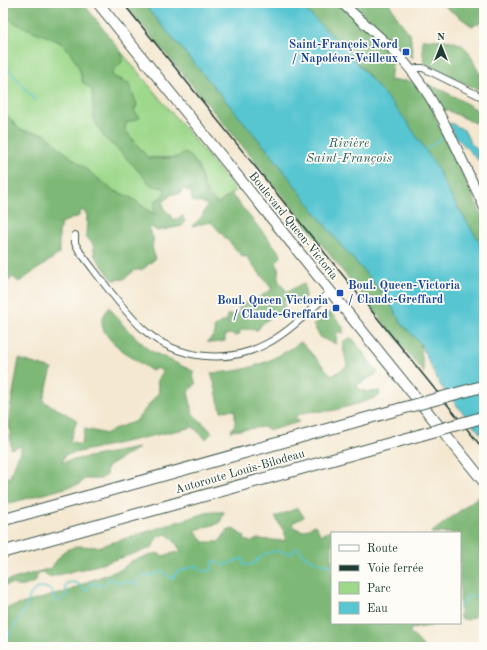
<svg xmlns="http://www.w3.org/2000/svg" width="487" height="650" font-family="'Old Standard TT',serif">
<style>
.green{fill:#9dd88b;stroke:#5e8a60}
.forest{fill:#7eb877;stroke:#4e7a56}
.water{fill:#59c6d1;stroke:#3c8282}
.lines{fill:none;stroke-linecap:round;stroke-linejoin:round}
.stream{stroke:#59c6d1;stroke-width:1.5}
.street-casing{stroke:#3f574c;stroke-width:8}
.secondary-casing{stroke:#3f574c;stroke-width:11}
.primary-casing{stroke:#3f574c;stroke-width:12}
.highway-casing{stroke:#3f574c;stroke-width:13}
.street{stroke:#fff;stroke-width:6}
.secondary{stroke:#fff;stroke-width:9}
.primary{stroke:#fff;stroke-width:10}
.highway{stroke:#fff;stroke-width:11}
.rail{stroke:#1f3d34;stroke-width:1.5}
.highway-bridge-casing{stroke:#3f574c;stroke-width:13;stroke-linecap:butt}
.highway-bridge{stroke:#fff;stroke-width:11}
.transit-dot{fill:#1a4fb4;stroke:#fdfcf7;stroke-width:1.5}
.labels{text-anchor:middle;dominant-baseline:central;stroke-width:3.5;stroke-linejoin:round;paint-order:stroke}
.transit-label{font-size:12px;font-weight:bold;fill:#164399;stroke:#fdfcf7;text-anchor:end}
.street-label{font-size:12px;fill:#1f3d34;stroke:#fdfcf7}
.water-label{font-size:13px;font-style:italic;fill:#2e5f5b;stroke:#fdfcf7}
</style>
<rect width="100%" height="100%" fill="#fdfcf7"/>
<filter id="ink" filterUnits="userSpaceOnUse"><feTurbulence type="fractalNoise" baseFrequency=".025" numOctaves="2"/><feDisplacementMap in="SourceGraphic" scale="8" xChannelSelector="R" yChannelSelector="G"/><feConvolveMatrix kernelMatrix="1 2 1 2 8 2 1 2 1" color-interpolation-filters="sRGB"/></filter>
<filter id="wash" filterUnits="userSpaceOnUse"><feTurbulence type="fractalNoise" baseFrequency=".012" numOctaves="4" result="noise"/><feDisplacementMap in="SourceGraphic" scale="16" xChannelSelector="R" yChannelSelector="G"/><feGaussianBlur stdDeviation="0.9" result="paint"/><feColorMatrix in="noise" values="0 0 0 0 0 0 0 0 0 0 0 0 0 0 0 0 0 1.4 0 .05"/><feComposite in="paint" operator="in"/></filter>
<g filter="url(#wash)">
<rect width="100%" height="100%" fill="#f4e8d1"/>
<g class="green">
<polygon points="3,3 9,18 59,42 70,52 79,67 83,83 92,90 94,120 104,137 125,156 151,185 164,188 165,191 163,196 156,200 155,215 130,197 112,190 61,149 45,134 20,130 3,110"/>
<polygon points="118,48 236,190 218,204 204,188 201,174 179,157 148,158 125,130 125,123 137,105 123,80 113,77 112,72 121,62 123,57"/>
</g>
<g class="forest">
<path d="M4,3H83L118,48L123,56L122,62L112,72L113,77L129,83L137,105L134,111L140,118L126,123L125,130L148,158C159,157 175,162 183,153C199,157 200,174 204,187C206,194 212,200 218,204L231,194L280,253L281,257L276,262C283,277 270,275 288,292L301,284H304L306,296L296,303L292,299L287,298L284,302L285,309C275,318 264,318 258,330L243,329L240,331L239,335L235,336L231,334L225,335V341L213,343L207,342L215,334L214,328L221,322H227V315L240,314L238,309L250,300L257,299L272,289L246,256L243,257L211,222L192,226L201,218L207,206L204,203L192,201L191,192L183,189L180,194H172L163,203L165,210L172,216V221L183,216L185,222L182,226L157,231L151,227L149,230L154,239L152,246L155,259L142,270H135L124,279L113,280L95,256L93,244L86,237L87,215L84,211H80L79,216L61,223L59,232V254L19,282L13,277L3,286V110L20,130L45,134L61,149L112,190L130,197L154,215C152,198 160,203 165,191L164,188L151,185L125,156L104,137L94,120L92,90L83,83L79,67L70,52L60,42L14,23L9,18Z"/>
<polygon points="124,3 143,3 270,153 339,243 385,295 402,324 420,343 424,373 262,170"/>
<path d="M298,3H389L399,20L410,34L413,58L385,37L380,42L393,57L390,81C430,78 451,95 484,114V127L449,111L443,110L434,115L484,220V249L450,195L436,166L369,76L342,45Z"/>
<polygon points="440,3 484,3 484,22 472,26"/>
<path d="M422,40C440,40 462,37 471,56C475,64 477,72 484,77V92L424,64Z"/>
<path d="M109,307L123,325L149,350L195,372L192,374L196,384L188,392L193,414L212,432L206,439L193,427L65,455L62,462L138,448L107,467L106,476L100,479H84L80,484L3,505V478L10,477L22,446L11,449L9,416L19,359L52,369L43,401L77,420L70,441L81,445L85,429L107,434L111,430L136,421L159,392L157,380L163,372L157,368L152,371C138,361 102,341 102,323C102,317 106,312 109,307Z"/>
<polygon points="330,312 343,327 343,334 340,331 337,333 336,344 321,338 313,325"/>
<path d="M350,338L353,339L378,373L357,385V388L367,392L380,391L379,396C365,402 350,406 335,410C323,413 302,408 294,419L299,420V422L271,430L264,427L231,431L235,424V410L221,411C217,398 216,386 211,373C248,372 271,362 301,342L332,376L347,366L342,342Z"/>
<polygon points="479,496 484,501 484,615 474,616 468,620 460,618 460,533 431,533"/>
<path d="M298,508L304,517L292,523L295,528L303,531L315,525L321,535L333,529L336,533H332V623H436L430,626L410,629V632L424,647H3V609L69,591L89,581L122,569L131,561L157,553L163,556L181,551L172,538L166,534L157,537L152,548L98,565L49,577L43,572L37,575L36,581C27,585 22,589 12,584L3,586V582L51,568L64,551L77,546L98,547L209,512H224L220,523L195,530L204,542H219L227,531L233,529L245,537L244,540L251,542L257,539L285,541V533L275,517Z"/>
</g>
<g class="water">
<polygon points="143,3 298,3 342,45 405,119 436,166 450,195 484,249 484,438 440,385 420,343 402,324 385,295 339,243 270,153"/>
<polygon points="451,123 464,130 470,142 484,156 484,166 454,135 449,124"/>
</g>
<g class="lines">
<g class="stream">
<polyline points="3,63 36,101"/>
<polyline points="425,150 446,135"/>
<polyline points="460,607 468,597 474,595 484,604"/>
<path d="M3,645L27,606L30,595L36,589L43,587L52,590L54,600L57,602L67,595L65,588L67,583C76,580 80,585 86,591L92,583L103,586L109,579H114L117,583L127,581L138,585L143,574L152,576L162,571L172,579L177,572L197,565L201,571H211L213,562L217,561L223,566L243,558L244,565L254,564C261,552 279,548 291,554L296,548H298C305,560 319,563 332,566"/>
</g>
</g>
</g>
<g filter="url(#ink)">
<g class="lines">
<g class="street-casing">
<g id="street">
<polyline points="412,71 417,68 423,68 484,98"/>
<path d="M75,235V243L80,252C99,276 122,310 144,330C177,359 227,365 266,344C288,333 312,309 330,292"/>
</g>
</g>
<g class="secondary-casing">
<path id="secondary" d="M342,3C366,26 394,47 414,74C443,112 463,163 484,207"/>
</g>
<g class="primary-casing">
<polyline id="primary" points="98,3 484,482"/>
</g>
<g class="highway-casing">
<g id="highway">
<polyline points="3,520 400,409"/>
<polyline points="3,552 420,435"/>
</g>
</g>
<use href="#street" class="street"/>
<use href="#secondary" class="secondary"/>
<use href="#primary" class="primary"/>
<use href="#highway" class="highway"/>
<polyline class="rail" points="123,3 484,450"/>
<g class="highway-bridge-casing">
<g id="highway-bridge">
<polyline points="400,409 484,386"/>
<polyline points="420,435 484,417"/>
</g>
</g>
<use href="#highway-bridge" class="highway-bridge"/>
</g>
</g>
<g class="transit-dot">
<rect x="402" y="48" width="8" height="8" rx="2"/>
<rect x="336" y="289" width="8" height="8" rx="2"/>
<rect x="332" y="304" width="8" height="8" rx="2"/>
</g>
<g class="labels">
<g class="transit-label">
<text x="398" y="45">Saint-François Nord<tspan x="398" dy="14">/ Napoléon-Veilleux</tspan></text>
<text x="348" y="286" text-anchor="start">Boul. Queen-Victoria<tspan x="348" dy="14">/ Claude-Greffard</tspan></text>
<text x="328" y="301">Boul. Queen Victoria<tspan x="328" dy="14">/ Claude-Greffard</tspan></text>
</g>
<g class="street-label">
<text transform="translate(293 226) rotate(51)">Boulevard Queen-Victoria</text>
<text transform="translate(240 472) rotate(-16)">Autoroute Louis-Bilodeau</text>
</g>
<g class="water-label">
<text x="349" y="143">Rivière<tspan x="349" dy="15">Saint-François</tspan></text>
</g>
</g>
<rect width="487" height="650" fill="none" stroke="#fdfcf7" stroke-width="16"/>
<rect x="331" y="532" width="130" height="92" fill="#fdfcf7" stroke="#a4b0a9"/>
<rect x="339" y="545" width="20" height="6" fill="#ffffff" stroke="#a4b0a9"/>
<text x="367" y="552" font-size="12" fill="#1f3d34">Route</text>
<rect x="339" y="565" width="20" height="6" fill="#1f3d34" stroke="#a4b0a9"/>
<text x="367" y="572" font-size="12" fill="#1f3d34">Voie ferrée</text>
<rect x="339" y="582" width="20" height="12" fill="#9dd88b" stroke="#a4b0a9"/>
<text x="367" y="592" font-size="12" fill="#1f3d34">Parc</text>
<rect x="339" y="602" width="20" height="12" fill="#59c6d1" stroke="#a4b0a9"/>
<text x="367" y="612" font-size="12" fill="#1f3d34">Eau</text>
<g transform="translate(441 46)" stroke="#fdfcf7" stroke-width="3" paint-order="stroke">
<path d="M0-3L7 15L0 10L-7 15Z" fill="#1f3d34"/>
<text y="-6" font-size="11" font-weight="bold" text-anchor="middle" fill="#1f3d34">N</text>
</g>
</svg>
